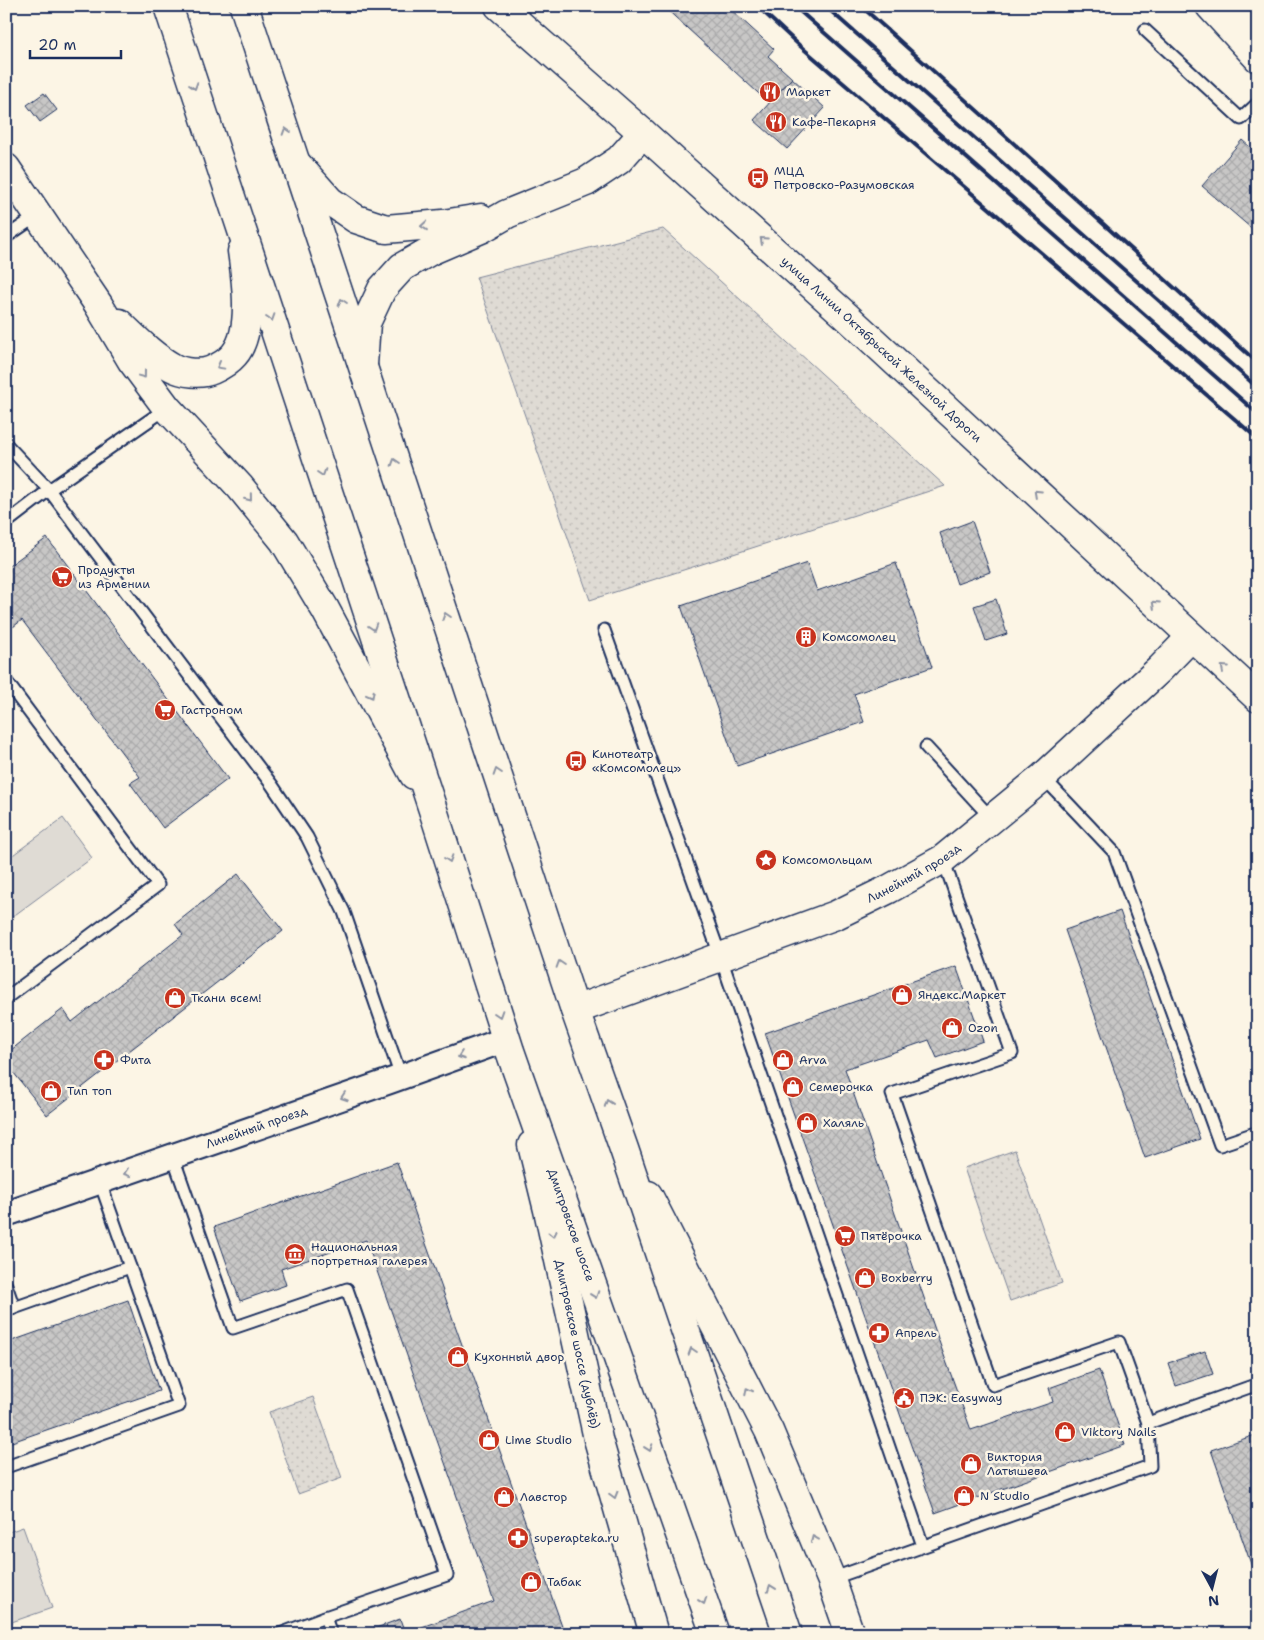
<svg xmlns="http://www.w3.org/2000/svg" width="1264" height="1640" font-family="'Shantell Sans',sans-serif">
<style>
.grass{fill:url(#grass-dots);stroke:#7d8599}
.garden{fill:#dfdbd4;stroke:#7d8599}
.building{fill:url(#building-cross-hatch);stroke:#1b2f5e}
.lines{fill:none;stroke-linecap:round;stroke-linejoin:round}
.lane-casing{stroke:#1b2f5e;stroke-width:15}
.street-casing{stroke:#1b2f5e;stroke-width:28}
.secondary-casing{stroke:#1b2f5e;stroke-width:31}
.primary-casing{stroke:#1b2f5e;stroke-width:31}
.lane{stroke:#fcf5e5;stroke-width:11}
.street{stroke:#fcf5e5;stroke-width:24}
.secondary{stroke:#fcf5e5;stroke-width:28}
.primary{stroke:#fcf5e5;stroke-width:28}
.rail{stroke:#1b2f5e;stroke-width:4}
.oneway{stroke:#8c92a2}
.labels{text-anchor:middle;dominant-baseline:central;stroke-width:5;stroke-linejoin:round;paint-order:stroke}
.poi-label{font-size:12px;fill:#1b2f5e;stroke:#fcf5e5;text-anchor:start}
.street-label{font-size:12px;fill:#1b2f5e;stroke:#fcf5e5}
</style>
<defs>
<pattern id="grass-dots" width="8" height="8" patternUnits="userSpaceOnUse" patternTransform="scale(1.25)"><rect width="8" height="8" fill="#dfdbd4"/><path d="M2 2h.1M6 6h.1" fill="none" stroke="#bfbcb8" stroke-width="1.8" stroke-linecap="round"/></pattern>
<pattern id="building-cross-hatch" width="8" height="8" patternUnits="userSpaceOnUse" patternTransform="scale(1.25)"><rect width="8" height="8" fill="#c8c7c6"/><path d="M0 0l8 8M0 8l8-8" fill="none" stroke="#ababac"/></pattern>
</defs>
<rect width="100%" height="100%" fill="#fcf5e5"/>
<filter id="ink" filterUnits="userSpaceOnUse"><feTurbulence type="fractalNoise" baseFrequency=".02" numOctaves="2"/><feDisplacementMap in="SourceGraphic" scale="10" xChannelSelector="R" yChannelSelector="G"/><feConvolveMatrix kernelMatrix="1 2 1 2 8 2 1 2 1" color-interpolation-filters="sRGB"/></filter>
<g filter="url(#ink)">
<g class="grass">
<polygon points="663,229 945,486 590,600 476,277"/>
<polygon points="1015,1150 1062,1283 1010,1301 964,1168"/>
<polygon points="313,1397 342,1478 298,1494 269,1412"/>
</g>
<g class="garden">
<polygon points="63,818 92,858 8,920 6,918 6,860"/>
<polygon points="23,1527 52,1608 6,1624 6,1533"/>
</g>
<g class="building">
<polygon points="663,6 727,6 774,49 768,56 792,78 769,103"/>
<polygon points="792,78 825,108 787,149 754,120"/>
<polygon points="44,93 57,110 40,122 27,105"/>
<polygon points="1242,140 1258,154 1258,234 1202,186"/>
<polygon points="972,521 990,572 957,584 940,533"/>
<polygon points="47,538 228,779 163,828 130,783 140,777 22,620 13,627 6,618 6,568"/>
<polygon points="807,563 817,591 896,563 932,667 854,694 864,722 737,766 681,606"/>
<polygon points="996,599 1007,634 986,641 974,606"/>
<polygon points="238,874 283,931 47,1115 6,1063 6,1054 63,1009 72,1022 183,935 175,924"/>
<polygon points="1120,911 1200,1139 1145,1158 1065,930"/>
<polygon points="956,966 983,1041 937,1058 929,1040 845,1069 941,1347 971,1430 1053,1402 1049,1388 1099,1370 1125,1445 935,1513 765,1033"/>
<polygon points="397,1162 565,1634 360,1634 400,1619 405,1633 494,1601 366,1240 281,1269 286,1285 240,1301 214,1227"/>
<polygon points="128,1300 159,1391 6,1444 6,1343"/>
<polygon points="1205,1351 1213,1374 1176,1386 1168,1363"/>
<polygon points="1258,1434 1258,1584 1211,1450"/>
</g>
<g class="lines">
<g class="lane-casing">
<g id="lane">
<polyline points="1145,30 1241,119 1258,103"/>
<polyline points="6,237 38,215"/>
<polyline points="6,444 49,490 272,785 307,837 344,912 401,1077"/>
<polyline points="6,523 49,490 167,408"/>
<polyline points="604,630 721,958 923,1546"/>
<polyline points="6,681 158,885 6,998"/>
<polyline points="926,747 992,819"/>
<polyline points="1043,777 1114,852 1220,1145 1258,1132"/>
<polyline points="943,859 1012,1053 892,1094 993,1385 1119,1342 1148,1423"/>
<polyline points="173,1157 233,1328 347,1289 447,1575 325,1617 331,1634"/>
<polyline points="6,1285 14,1308 6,1311"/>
<polyline points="14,1308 130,1267"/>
<polyline points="6,1467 179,1406 100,1182"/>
<polyline points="831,1579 1150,1466 1148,1423 1258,1384"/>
<polyline points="280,1634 325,1617"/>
</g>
</g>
<g class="street-casing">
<g id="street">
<path id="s1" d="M6,1214L390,1081L507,1039"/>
</g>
</g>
<g class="secondary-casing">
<g id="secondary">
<path id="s2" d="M499,6L643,133L844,314L1258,698"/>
<polyline points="1210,6 1258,58"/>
<polyline points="1228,6 1258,27"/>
<polyline points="297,164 330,201 356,219 386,229 443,224 481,218"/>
<polyline points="6,168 98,304 132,361 167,408 240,487 284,541 325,609 414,775"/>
<path d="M119,323C135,338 152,356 172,367C183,373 201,375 212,370C221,366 228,362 234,355C254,332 246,279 242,251"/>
<polyline points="363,365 366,323 382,289 402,267 430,251 481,229 507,214 586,182 619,160 643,133"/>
<path id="s3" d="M575,1010L836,915L889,889L943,859L1043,777L1160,669L1191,637"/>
<path id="s4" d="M532,1145L548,1210L598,1439L654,1634"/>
<polyline points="648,1195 769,1431 831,1579 850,1634"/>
</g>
</g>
<g class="primary-casing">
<g id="primary">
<path id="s5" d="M168,6L434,813L510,1051L715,1634"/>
<polyline points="244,6 575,1010 624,1149 788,1634"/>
</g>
</g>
<use href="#lane" class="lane"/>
<use href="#street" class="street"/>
<use href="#secondary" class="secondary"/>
<use href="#primary" class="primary"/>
<g class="rail">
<polyline points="757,6 799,45 1258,439"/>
<polyline points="794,6 1258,414"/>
<polyline points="825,6 1258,388"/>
<polyline points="861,6 1258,363"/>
</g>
</g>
<defs><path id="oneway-chevron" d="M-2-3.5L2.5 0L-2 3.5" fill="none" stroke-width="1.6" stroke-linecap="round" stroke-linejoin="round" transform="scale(1.25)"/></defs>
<g class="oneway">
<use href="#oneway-chevron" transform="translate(194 86) rotate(72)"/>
<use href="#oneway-chevron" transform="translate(286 131) rotate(-108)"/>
<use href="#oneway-chevron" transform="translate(424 226) rotate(175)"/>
<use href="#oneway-chevron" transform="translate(763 240) rotate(-138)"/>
<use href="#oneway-chevron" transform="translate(342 302) rotate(-108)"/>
<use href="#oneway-chevron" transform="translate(271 318) rotate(72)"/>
<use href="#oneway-chevron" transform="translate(220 366) rotate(151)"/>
<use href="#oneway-chevron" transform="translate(143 375) rotate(53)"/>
<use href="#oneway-chevron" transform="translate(395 462) rotate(-108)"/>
<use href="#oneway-chevron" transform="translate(322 473) rotate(72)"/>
<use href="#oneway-chevron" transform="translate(1037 493) rotate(-137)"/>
<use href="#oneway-chevron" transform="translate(249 498) rotate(51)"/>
<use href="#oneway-chevron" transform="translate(1155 604) rotate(-137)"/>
<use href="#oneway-chevron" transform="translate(446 616) rotate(-108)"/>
<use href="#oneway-chevron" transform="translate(373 627) rotate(72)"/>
<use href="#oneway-chevron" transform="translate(1224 668) rotate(-138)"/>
<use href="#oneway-chevron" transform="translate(371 695) rotate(62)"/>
<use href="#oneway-chevron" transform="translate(497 772) rotate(-108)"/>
<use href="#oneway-chevron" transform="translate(449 859) rotate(72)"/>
<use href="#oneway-chevron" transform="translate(560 964) rotate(-108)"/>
<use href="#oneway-chevron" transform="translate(499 1014) rotate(72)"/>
<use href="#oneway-chevron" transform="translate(461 1056) rotate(160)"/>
<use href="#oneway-chevron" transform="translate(344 1097) rotate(161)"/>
<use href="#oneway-chevron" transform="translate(608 1103) rotate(-110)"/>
<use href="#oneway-chevron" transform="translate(127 1173) rotate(161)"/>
<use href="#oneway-chevron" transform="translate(553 1234) rotate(78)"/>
<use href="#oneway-chevron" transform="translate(595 1295) rotate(71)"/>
<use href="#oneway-chevron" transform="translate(692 1351) rotate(-108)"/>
<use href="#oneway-chevron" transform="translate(748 1391) rotate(-117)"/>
<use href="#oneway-chevron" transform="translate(649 1448) rotate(71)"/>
<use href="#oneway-chevron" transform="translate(614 1495) rotate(74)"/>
<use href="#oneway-chevron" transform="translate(814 1539) rotate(-113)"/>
<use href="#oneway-chevron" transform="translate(771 1588) rotate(-110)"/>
<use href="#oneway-chevron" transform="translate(703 1601) rotate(71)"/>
</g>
</g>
<defs>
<g id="restaurant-disc" transform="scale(1.125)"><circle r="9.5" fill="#c8321e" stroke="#fcf5e5"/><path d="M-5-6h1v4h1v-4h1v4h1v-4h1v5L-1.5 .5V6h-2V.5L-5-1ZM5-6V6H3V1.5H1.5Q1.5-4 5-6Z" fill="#fff"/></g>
<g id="bus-disc" transform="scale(1.125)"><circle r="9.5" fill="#c8321e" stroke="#fcf5e5"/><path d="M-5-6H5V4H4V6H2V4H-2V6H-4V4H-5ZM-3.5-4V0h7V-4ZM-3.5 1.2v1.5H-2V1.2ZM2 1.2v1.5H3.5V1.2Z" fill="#fff"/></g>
<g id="supermarket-disc" transform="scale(1.125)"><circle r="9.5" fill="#c8321e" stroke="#fcf5e5"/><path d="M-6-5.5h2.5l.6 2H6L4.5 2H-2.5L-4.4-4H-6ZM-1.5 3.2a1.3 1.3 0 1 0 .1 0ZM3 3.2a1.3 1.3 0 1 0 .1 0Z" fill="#fff"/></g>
<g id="building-disc" transform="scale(1.125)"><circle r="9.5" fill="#c8321e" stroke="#fcf5e5"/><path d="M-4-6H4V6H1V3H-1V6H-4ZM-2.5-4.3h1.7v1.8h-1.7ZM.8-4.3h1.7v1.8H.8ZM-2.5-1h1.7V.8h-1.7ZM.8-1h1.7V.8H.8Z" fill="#fff"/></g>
<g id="sight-disc" transform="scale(1.125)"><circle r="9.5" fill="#c8321e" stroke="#fcf5e5"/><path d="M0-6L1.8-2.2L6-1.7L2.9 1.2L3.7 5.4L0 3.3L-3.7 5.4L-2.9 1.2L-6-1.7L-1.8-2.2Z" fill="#fff"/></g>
<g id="shop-disc" transform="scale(1.125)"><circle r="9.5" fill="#c8321e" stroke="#fcf5e5"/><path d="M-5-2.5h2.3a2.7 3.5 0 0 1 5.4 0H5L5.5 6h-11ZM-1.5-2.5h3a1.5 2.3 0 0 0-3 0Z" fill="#fff"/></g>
<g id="pharmacy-disc" transform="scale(1.125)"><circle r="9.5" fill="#c8321e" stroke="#fcf5e5"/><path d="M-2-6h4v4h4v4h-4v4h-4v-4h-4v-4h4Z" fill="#fff"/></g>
<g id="museum-disc" transform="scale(1.125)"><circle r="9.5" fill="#c8321e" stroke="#fcf5e5"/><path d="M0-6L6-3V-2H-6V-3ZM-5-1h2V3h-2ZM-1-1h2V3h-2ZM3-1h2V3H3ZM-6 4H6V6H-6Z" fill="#fff"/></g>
<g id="civic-disc" transform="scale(1.125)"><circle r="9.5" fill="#c8321e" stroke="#fcf5e5"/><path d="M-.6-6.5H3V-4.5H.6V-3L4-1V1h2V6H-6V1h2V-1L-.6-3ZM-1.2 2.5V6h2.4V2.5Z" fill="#fff"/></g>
</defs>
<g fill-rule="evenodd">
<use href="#restaurant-disc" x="770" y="92"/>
<use href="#restaurant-disc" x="776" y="122"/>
<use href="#bus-disc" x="758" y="178"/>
<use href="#supermarket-disc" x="62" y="577"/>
<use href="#building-disc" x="806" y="637"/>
<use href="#supermarket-disc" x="165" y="710"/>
<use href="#bus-disc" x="576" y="761"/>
<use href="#sight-disc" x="766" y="860"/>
<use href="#shop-disc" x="902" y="995"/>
<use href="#shop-disc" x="175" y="998"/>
<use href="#shop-disc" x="952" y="1028"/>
<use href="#pharmacy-disc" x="104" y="1060"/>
<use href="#shop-disc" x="783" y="1060"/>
<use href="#shop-disc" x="793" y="1087"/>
<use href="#shop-disc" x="51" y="1091"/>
<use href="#shop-disc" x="807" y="1123"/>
<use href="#supermarket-disc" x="845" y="1236"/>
<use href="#museum-disc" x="295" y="1254"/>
<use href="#shop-disc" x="865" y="1278"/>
<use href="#pharmacy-disc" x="879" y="1333"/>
<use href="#shop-disc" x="458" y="1357"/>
<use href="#civic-disc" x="904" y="1398"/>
<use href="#shop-disc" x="1065" y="1432"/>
<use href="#shop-disc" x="489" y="1440"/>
<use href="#shop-disc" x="971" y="1464"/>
<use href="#shop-disc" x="964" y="1496"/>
<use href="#shop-disc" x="504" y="1497"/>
<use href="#pharmacy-disc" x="518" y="1538"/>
<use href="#shop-disc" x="531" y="1582"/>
</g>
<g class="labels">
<g class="poi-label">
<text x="786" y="92">Маркет</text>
<text x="792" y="122">Кафе-Пекарня</text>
<text x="774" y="171">МЦД<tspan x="774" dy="14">Петровско-Разумовская</tspan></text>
<text x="78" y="570">Продукты<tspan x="78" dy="14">из Армении</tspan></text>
<text x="822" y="637">Комсомолец</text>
<text x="181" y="710">Гастроном</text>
<text x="592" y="754">Кинотеатр<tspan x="592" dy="14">«Комсомолец»</tspan></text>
<text x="782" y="860">Комсомольцам</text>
<text x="918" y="995">Яндекс.Маркет</text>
<text x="191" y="998">Ткани всем!</text>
<text x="968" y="1028">Ozon</text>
<text x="120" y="1060">Фита</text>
<text x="799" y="1060">Arva</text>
<text x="809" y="1087">Семерочка</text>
<text x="67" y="1091">Тип топ</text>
<text x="823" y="1123">Халяль</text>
<text x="861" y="1236">Пятёрочка</text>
<text x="311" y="1247">Национальная<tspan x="311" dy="14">портретная галерея</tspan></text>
<text x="881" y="1278">Boxberry</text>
<text x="895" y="1333">Апрель</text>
<text x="474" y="1357">Кухонный двор</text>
<text x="920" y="1398">ПЭК: Easyway</text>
<text x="1081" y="1432">Viktory Nails</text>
<text x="505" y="1440">Lime Studio</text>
<text x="987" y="1457">Виктория<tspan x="987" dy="14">Латышева</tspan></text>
<text x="980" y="1496">N Studio</text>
<text x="520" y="1497">Лавстор</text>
<text x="534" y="1538">superapteka.ru</text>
<text x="547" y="1582">Табак</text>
</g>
<g class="street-label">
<text stroke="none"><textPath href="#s2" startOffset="514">улица Линии Октябрьской Железной Дороги</textPath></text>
<text stroke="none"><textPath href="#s3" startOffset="366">Линейный проезд</textPath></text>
<text stroke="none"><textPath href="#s1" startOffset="265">Линейный проезд</textPath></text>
<text stroke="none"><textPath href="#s5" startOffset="1284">Дмитровское шоссе</textPath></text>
<text stroke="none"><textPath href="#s4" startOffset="204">Дмитровское шоссе (дублёр)</textPath></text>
</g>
</g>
<rect width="1264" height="1640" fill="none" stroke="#fcf5e5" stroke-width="25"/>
<rect x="12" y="12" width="1239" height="1615" fill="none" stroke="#1b2f5e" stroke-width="2" filter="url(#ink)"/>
<g transform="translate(1212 1588) rotate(173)" stroke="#fcf5e5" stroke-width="4" paint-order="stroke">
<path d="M0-4L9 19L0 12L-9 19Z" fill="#1b2f5e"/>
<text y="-8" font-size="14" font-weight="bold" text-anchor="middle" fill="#1b2f5e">N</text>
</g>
<path d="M30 50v8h91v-8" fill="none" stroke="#1b2f5e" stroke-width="2.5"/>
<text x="38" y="50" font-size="15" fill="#1b2f5e" stroke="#fcf5e5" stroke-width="4" paint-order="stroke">20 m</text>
</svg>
